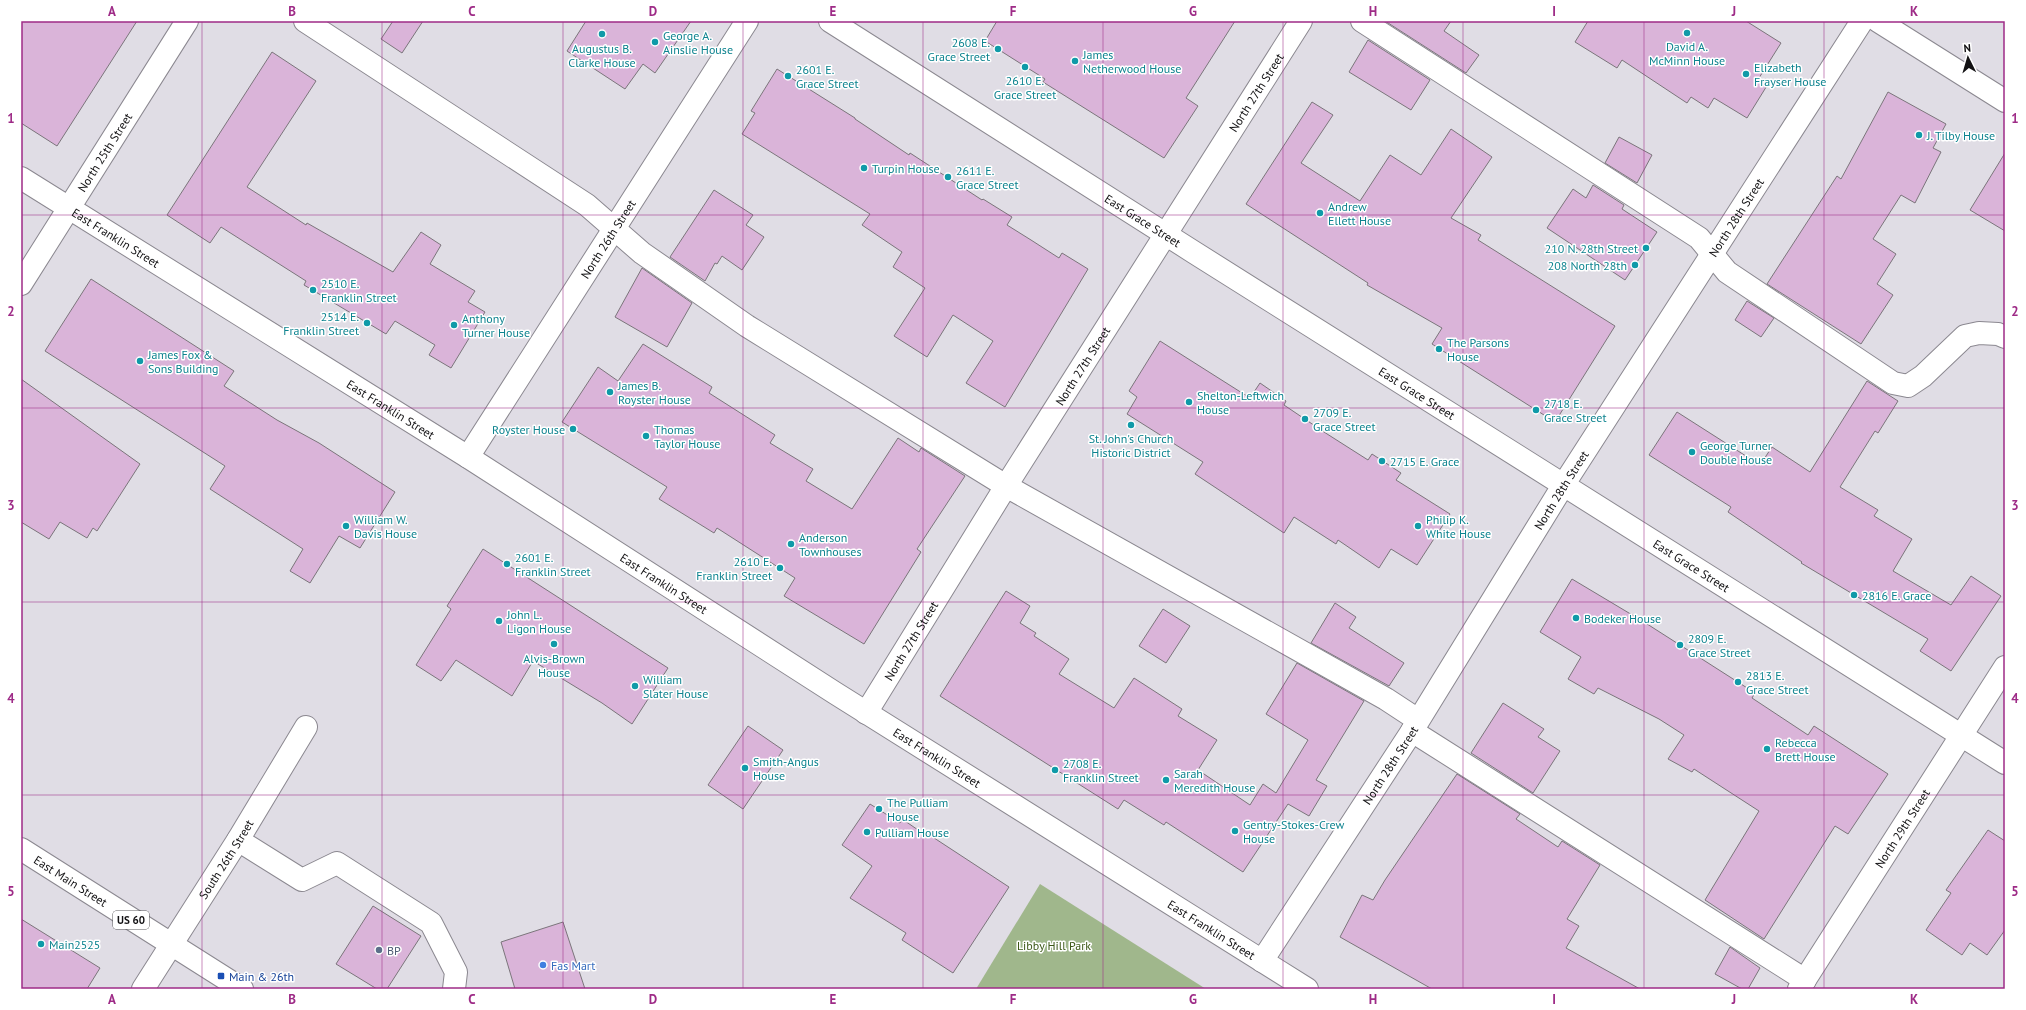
<svg xmlns="http://www.w3.org/2000/svg" width="2026" height="1010" font-family="'PT Sans',sans-serif">
<style>
.green{fill:#a0b78c}
.building{fill:#dab4d9;stroke:#7b757b}
.lines{fill:none;stroke-linecap:round;stroke-linejoin:round}
.minor-casing{stroke:#8b8890;stroke-width:24}
.major-casing{stroke:#8b8890;stroke-width:24}
.minor{stroke:#fff;stroke-width:22}
.major{stroke:#fff;stroke-width:22}
.grid{fill:none;stroke:#9e2b87;stroke-width:1;stroke-opacity:0.55}
.culture-dot{fill:#0f9aa8;stroke:#fff;stroke-width:1.5}
.service-dot{fill:#5c6f8a;stroke:#fff;stroke-width:1.5}
.shop-dot{fill:#3f7fe0;stroke:#fff;stroke-width:1.5}
.transit-dot{fill:#1a4fb4;stroke:#fff;stroke-width:1.5}
.labels{text-anchor:middle;dominant-baseline:central;stroke-width:3;stroke-linejoin:round;paint-order:stroke}
.shield{fill:#fff;stroke:#59585a;stroke-width:1}
.shield-label{font-size:11px;font-weight:bold;fill:#121113}
.culture-label{font-size:12px;fill:#0d838f;stroke:#fff;text-anchor:start}
.street-label{font-size:12px;fill:#121113;stroke:#fff}
.park-label{font-size:12px;fill:#3b5716;stroke:#fff}
.service-label{font-size:12px;fill:#4e5e75;stroke:#fff;text-anchor:start}
.shop-label{font-size:12px;fill:#366cbe;stroke:#fff;text-anchor:start}
.transit-label{font-size:12px;fill:#164399;stroke:#fff;text-anchor:start}
.neatline{fill:none;stroke:#9e2b87;stroke-width:1.5}
.grid-label{font-size:13px;text-anchor:middle;font-weight:bold;fill:#9e2b87}
</style>
<rect width="100%" height="100%" fill="#e0dde5"/>
<polygon class="green" points="1040,884 1206,989 976,989"/>
<g class="building">
<polygon points="21,21 137,21 57,146 21,123"/>
<polygon points="393,21 423,21 402,53 381,39"/>
<polygon points="586,21 691,21 655,73 643,64 625,89 567,51"/>
<polygon points="997,21 1235,21 1186,98 1198,106 1164,158 1043,82 1045,79 985,41"/>
<polygon points="1385,21 1451,21 1444,31 1479,55 1466,73"/>
<polygon points="1588,21 1746,21 1781,43 1759,78 1768,84 1747,118 1714,98 1708,108 1691,97 1687,103 1622,60 1617,68 1575,42"/>
<polygon points="1368,40 1430,80 1411,110 1349,72"/>
<polygon points="272,52 316,81 247,187 306,225 307,223 393,272 421,232 441,245 430,264 475,291 468,302 485,312 451,368 429,355 435,345 395,321 386,334 304,285 306,281 221,227 210,243 167,215"/>
<polygon points="777,69 855,118 855,119 909,155 910,153 982,200 983,199 1012,217 1007,225 1031,240 1059,258 1062,253 1088,269 1005,407 966,383 993,341 953,315 927,357 894,336 925,288 893,267 902,252 862,225 870,214 742,134 755,113 751,111"/>
<polygon points="1888,92 1946,124 1933,148 1941,152 1915,203 1901,195 1873,239 1896,254 1877,284 1893,295 1861,344 1767,284 1837,176 1841,179"/>
<polygon points="1312,102 1333,115 1301,163 1360,201 1390,155 1421,175 1451,129 1492,157 1451,218 1481,235 1478,240 1615,326 1555,422 1432,344 1442,328 1367,285 1368,283 1246,204"/>
<polygon points="1619,137 1652,155 1637,183 1605,163"/>
<polygon points="2005,153 2005,231 1970,210"/>
<polygon points="1593,185 1624,205 1622,209 1657,232 1625,280 1547,228 1573,189 1586,198"/>
<polygon points="714,190 753,215 746,225 764,237 742,270 722,256 717,264 715,263 705,281 670,257"/>
<polygon points="642,268 692,303 667,347 615,317"/>
<polygon points="91,279 234,371 224,386 277,420 319,443 395,492 360,548 339,536 310,583 290,571 303,549 210,489 225,466 45,351"/>
<polygon points="1747,301 1774,318 1761,337 1735,320"/>
<polygon points="1160,341 1250,398 1260,383 1286,401 1284,405 1324,432 1368,460 1372,454 1401,473 1396,480 1450,514 1417,565 1391,549 1379,568 1338,540 1336,544 1294,517 1284,533 1195,474 1203,462 1127,414 1137,397 1129,391"/>
<polygon points="643,344 712,387 709,393 775,435 770,443 813,469 806,481 852,509 898,438 919,452 921,448 965,476 917,549 921,552 864,644 784,596 795,578 717,528 714,533 659,499 667,487 562,422 598,367 618,381"/>
<polygon points="21,379 140,464 97,531 93,528 87,538 60,522 49,539 21,522"/>
<polygon points="1867,381 1898,401 1878,433 1875,431 1840,487 1878,510 1874,516 1912,539 1893,571 1951,605 1971,576 2001,596 1951,671 1920,651 1928,639 1801,563 1802,562 1728,512 1731,507 1649,455 1677,412 1760,465 1772,447 1810,472"/>
<polygon points="483,549 668,668 632,724 602,703 533,661 512,696 456,660 441,681 416,665 451,609 447,606"/>
<polygon points="1572,579 1644,622 1755,693 1752,698 1808,735 1814,726 1888,774 1848,834 1835,826 1764,939 1705,900 1759,811 1694,769 1692,772 1668,759 1684,735 1659,719 1598,688 1594,694 1568,679 1581,657 1540,632"/>
<polygon points="1006,591 1030,606 1020,623 1036,633 1034,636 1069,659 1059,674 1114,708 1134,678 1182,709 1178,716 1217,740 1198,770 1250,805 1263,784 1276,793 1308,740 1266,714 1297,663 1364,701 1316,780 1327,786 1309,816 1288,804 1243,872 1166,822 1164,825 1124,800 1118,809 940,696"/>
<polygon points="1335,603 1356,617 1349,628 1404,663 1389,686 1311,643"/>
<polygon points="1163,609 1190,626 1166,663 1139,646"/>
<polygon points="1503,703 1544,729 1538,737 1560,751 1533,793 1471,753"/>
<polygon points="748,726 783,750 743,809 708,785"/>
<polygon points="1457,774 1520,814 1516,819 1558,847 1562,841 1600,865 1567,919 1579,926 1566,948 1640,989 1432,989 1340,937 1362,895 1373,900 1385,880"/>
<polygon points="870,804 900,823 902,819 924,834 925,832 1009,887 953,973 902,940 906,933 850,898 872,866 842,845"/>
<polygon points="1988,830 2005,841 2005,930 1987,955 1970,943 1962,955 1926,930 1951,893 1946,890"/>
<polygon points="373,906 421,936 387,989 377,989 336,964"/>
<polygon points="21,919 100,968 87,989 21,989"/>
<polygon points="563,922 585,989 515,989 501,942"/>
<polygon points="1730,947 1760,968 1748,989 1742,989 1715,974"/>
</g>
<g class="lines">
<g class="minor-casing">
<g id="minor">
<polyline points="305,21 587,205 642,253 747,326 1006,486 1386,699 1418,720"/>
<path id="s1" d="M830,21C1220,271 1614,515 2005,763"/>
<polyline points="1362,21 1699,238 1727,272 1893,383 1908,386 1923,376 1965,336 1979,333 1998,334 2005,337"/>
<path id="s2" d="M21,178L468,457L835,693L1307,989"/>
<path id="s3" d="M468,457L747,21"/>
<path id="s4" d="M866,713L1006,486L1301,21"/>
<polyline points="1412,731 1805,980"/>
<polyline points="238,840 302,880 337,863 431,923 456,972 454,989"/>
<path id="s5" d="M1262,961L1412,731L1564,484L1862,21"/>
<path id="s6" d="M143,989L238,840L306,727"/>
<path id="s7" d="M1799,989L2005,667"/>
</g>
</g>
<g class="major-casing">
<g id="major">
<polyline points="1878,21 2005,101"/>
<path id="s8" d="M21,284L187,21"/>
<path id="s9" d="M21,849L242,989"/>
</g>
</g>
<use href="#minor" class="minor"/>
<use href="#major" class="major"/>
</g>
<path class="grid" d="M202,21V989M382,21V989M563,21V989M743,21V989M923,21V989M1103,21V989M1283,21V989M1463,21V989M1644,21V989M1824,21V989M21,215H2005M21,408H2005M21,602H2005M21,795H2005"/>
<g class="culture-dot">
<circle cx="1687" cy="33" r="4"/>
<circle cx="602" cy="34" r="4"/>
<circle cx="655" cy="42" r="4"/>
<circle cx="998" cy="49" r="4"/>
<circle cx="1075" cy="61" r="4"/>
<circle cx="1025" cy="67" r="4"/>
<circle cx="1746" cy="74" r="4"/>
<circle cx="788" cy="76" r="4"/>
<circle cx="1919" cy="135" r="4"/>
<circle cx="864" cy="168" r="4"/>
<circle cx="948" cy="177" r="4"/>
<circle cx="1320" cy="213" r="4"/>
<circle cx="1646" cy="248" r="4"/>
<circle cx="1635" cy="265" r="4"/>
<circle cx="313" cy="290" r="4"/>
<circle cx="367" cy="323" r="4"/>
<circle cx="454" cy="325" r="4"/>
<circle cx="1439" cy="349" r="4"/>
<circle cx="140" cy="361" r="4"/>
<circle cx="610" cy="392" r="4"/>
<circle cx="1189" cy="402" r="4"/>
<circle cx="1536" cy="410" r="4"/>
<circle cx="1305" cy="419" r="4"/>
<circle cx="1131" cy="425" r="4"/>
<circle cx="573" cy="429" r="4"/>
<circle cx="646" cy="436" r="4"/>
<circle cx="1692" cy="452" r="4"/>
<circle cx="1382" cy="461" r="4"/>
<circle cx="346" cy="526" r="4"/>
<circle cx="1418" cy="526" r="4"/>
<circle cx="791" cy="544" r="4"/>
<circle cx="507" cy="564" r="4"/>
<circle cx="780" cy="568" r="4"/>
<circle cx="1854" cy="595" r="4"/>
<circle cx="1576" cy="618" r="4"/>
<circle cx="499" cy="621" r="4"/>
<circle cx="554" cy="644" r="4"/>
<circle cx="1680" cy="645" r="4"/>
<circle cx="1738" cy="682" r="4"/>
<circle cx="635" cy="686" r="4"/>
<circle cx="1767" cy="749" r="4"/>
<circle cx="745" cy="768" r="4"/>
<circle cx="1055" cy="770" r="4"/>
<circle cx="1166" cy="780" r="4"/>
<circle cx="879" cy="809" r="4"/>
<circle cx="1235" cy="831" r="4"/>
<circle cx="867" cy="832" r="4"/>
<circle cx="41" cy="944" r="4"/>
</g>
<circle class="service-dot" cx="379" cy="950" r="4"/>
<circle class="shop-dot" cx="543" cy="965" r="4"/>
<rect class="transit-dot" x="217" y="972" width="8" height="8" rx="2"/>
<g class="labels">
<rect class="shield" x="113" y="911" width="36" height="18" rx="3"/>
<g class="shield-label">
<text x="131" y="920">US 60</text>
</g>
<g class="culture-label">
<text x="663" y="35">George A.<tspan x="663" dy="14">Ainslie House</tspan></text>
<text x="990" y="42" text-anchor="end">2608 E.<tspan x="990" dy="14">Grace Street</tspan></text>
<text x="1687" y="46" text-anchor="middle">David A.<tspan x="1687" dy="14">McMinn House</tspan></text>
<text x="602" y="48" text-anchor="middle">Augustus B.<tspan x="602" dy="14">Clarke House</tspan></text>
<text x="1083" y="54">James<tspan x="1083" dy="14">Netherwood House</tspan></text>
<text x="1754" y="67">Elizabeth<tspan x="1754" dy="14">Frayser House</tspan></text>
<text x="796" y="69">2601 E.<tspan x="796" dy="14">Grace Street</tspan></text>
<text x="1025" y="80" text-anchor="middle">2610 E.<tspan x="1025" dy="14">Grace Street</tspan></text>
<text x="1927" y="135">J. Tilby House</text>
<text x="872" y="168">Turpin House</text>
<text x="956" y="170">2611 E.<tspan x="956" dy="14">Grace Street</tspan></text>
<text x="1328" y="206">Andrew<tspan x="1328" dy="14">Ellett House</tspan></text>
<text x="1638" y="248" text-anchor="end">210 N. 28th Street</text>
<text x="1627" y="265" text-anchor="end">208 North 28th</text>
<text x="321" y="283">2510 E.<tspan x="321" dy="14">Franklin Street</tspan></text>
<text x="359" y="316" text-anchor="end">2514 E.<tspan x="359" dy="14">Franklin Street</tspan></text>
<text x="462" y="318">Anthony<tspan x="462" dy="14">Turner House</tspan></text>
<text x="1447" y="342">The Parsons<tspan x="1447" dy="14">House</tspan></text>
<text x="148" y="354">James Fox &amp;<tspan x="148" dy="14">Sons Building</tspan></text>
<text x="618" y="385">James B.<tspan x="618" dy="14">Royster House</tspan></text>
<text x="1197" y="395">Shelton-Leftwich<tspan x="1197" dy="14">House</tspan></text>
<text x="1544" y="403">2718 E.<tspan x="1544" dy="14">Grace Street</tspan></text>
<text x="1313" y="412">2709 E.<tspan x="1313" dy="14">Grace Street</tspan></text>
<text x="565" y="429" text-anchor="end">Royster House</text>
<text x="654" y="429">Thomas<tspan x="654" dy="14">Taylor House</tspan></text>
<text x="1131" y="438" text-anchor="middle">St. John's Church<tspan x="1131" dy="14">Historic District</tspan></text>
<text x="1700" y="445">George Turner<tspan x="1700" dy="14">Double House</tspan></text>
<text x="1390" y="461">2715 E. Grace</text>
<text x="354" y="519">William W.<tspan x="354" dy="14">Davis House</tspan></text>
<text x="1426" y="519">Philip K.<tspan x="1426" dy="14">White House</tspan></text>
<text x="799" y="537">Anderson<tspan x="799" dy="14">Townhouses</tspan></text>
<text x="515" y="557">2601 E.<tspan x="515" dy="14">Franklin Street</tspan></text>
<text x="772" y="561" text-anchor="end">2610 E.<tspan x="772" dy="14">Franklin Street</tspan></text>
<text x="1862" y="595">2816 E. Grace</text>
<text x="507" y="614">John L.<tspan x="507" dy="14">Ligon House</tspan></text>
<text x="1584" y="618">Bodeker House</text>
<text x="1688" y="638">2809 E.<tspan x="1688" dy="14">Grace Street</tspan></text>
<text x="554" y="658" text-anchor="middle">Alvis-Brown<tspan x="554" dy="14">House</tspan></text>
<text x="1746" y="675">2813 E.<tspan x="1746" dy="14">Grace Street</tspan></text>
<text x="643" y="679">William<tspan x="643" dy="14">Slater House</tspan></text>
<text x="1775" y="742">Rebecca<tspan x="1775" dy="14">Brett House</tspan></text>
<text x="753" y="761">Smith-Angus<tspan x="753" dy="14">House</tspan></text>
<text x="1063" y="763">2708 E.<tspan x="1063" dy="14">Franklin Street</tspan></text>
<text x="1174" y="773">Sarah<tspan x="1174" dy="14">Meredith House</tspan></text>
<text x="887" y="802">The Pulliam<tspan x="887" dy="14">House</tspan></text>
<text x="1243" y="824">Gentry-Stokes-Crew<tspan x="1243" dy="14">House</tspan></text>
<text x="875" y="832">Pulliam House</text>
<text x="49" y="944">Main2525</text>
</g>
<g class="street-label">
<text stroke="none"><textPath href="#s4" startOffset="733">North 27th Street</textPath></text>
<text stroke="none"><textPath href="#s8" startOffset="156">North 25th Street</textPath></text>
<text stroke="none"><textPath href="#s5" startOffset="882">North 28th Street</textPath></text>
<text stroke="none"><textPath href="#s1" startOffset="371">East Grace Street</textPath></text>
<text stroke="none"><textPath href="#s2" startOffset="112">East Franklin Street</textPath></text>
<text stroke="none"><textPath href="#s3" startOffset="259">North 26th Street</textPath></text>
<text stroke="none"><textPath href="#s4" startOffset="409">North 27th Street</textPath></text>
<text stroke="none"><textPath href="#s1" startOffset="695">East Grace Street</textPath></text>
<text stroke="none"><textPath href="#s2" startOffset="436">East Franklin Street</textPath></text>
<text stroke="none"><textPath href="#s5" startOffset="558">North 28th Street</textPath></text>
<text stroke="none"><textPath href="#s1" startOffset="1019">East Grace Street</textPath></text>
<text stroke="none"><textPath href="#s2" startOffset="760">East Franklin Street</textPath></text>
<text stroke="none"><textPath href="#s4" startOffset="85">North 27th Street</textPath></text>
<text stroke="none"><textPath href="#s2" startOffset="1084">East Franklin Street</textPath></text>
<text stroke="none"><textPath href="#s5" startOffset="234">North 28th Street</textPath></text>
<text stroke="none"><textPath href="#s7" startOffset="191">North 29th Street</textPath></text>
<text stroke="none"><textPath href="#s6" startOffset="154">South 26th Street</textPath></text>
<text stroke="none"><textPath href="#s9" startOffset="59">East Main Street</textPath></text>
<text stroke="none"><textPath href="#s2" startOffset="1408">East Franklin Street</textPath></text>
</g>
<g class="park-label">
<text x="1054" y="945">Libby Hill Park</text>
</g>
<g class="service-label">
<text x="387" y="950">BP</text>
</g>
<g class="shop-label">
<text x="551" y="965">Fas Mart</text>
</g>
<g class="transit-label">
<text x="229" y="976">Main &amp; 26th</text>
</g>
</g>
<rect width="2026" height="1010" fill="none" stroke="#ffffff" stroke-width="44"/>
<g transform="translate(1968 58) rotate(355)" stroke="#ffffff" stroke-width="3" paint-order="stroke">
<path d="M0-3L7 15L0 10L-7 15Z" fill="#121113"/>
<text y="-6" font-size="11" font-weight="bold" text-anchor="middle" fill="#121113">N</text>
</g>
<rect x="22" y="22" width="1982" height="966" class="neatline"/>
<g class="grid-label">
<text x="112" y="16">A</text>
<text x="292" y="16">B</text>
<text x="472" y="16">C</text>
<text x="653" y="16">D</text>
<text x="833" y="16">E</text>
<text x="1013" y="16">F</text>
<text x="1193" y="16">G</text>
<text x="1373" y="16">H</text>
<text x="1554" y="16">I</text>
<text x="1734" y="16">J</text>
<text x="1914" y="16">K</text>
<text x="11" y="123">1</text>
<text x="2015" y="123">1</text>
<text x="11" y="316">2</text>
<text x="2015" y="316">2</text>
<text x="11" y="510">3</text>
<text x="2015" y="510">3</text>
<text x="11" y="703">4</text>
<text x="2015" y="703">4</text>
<text x="11" y="896">5</text>
<text x="2015" y="896">5</text>
<text x="112" y="1004">A</text>
<text x="292" y="1004">B</text>
<text x="472" y="1004">C</text>
<text x="653" y="1004">D</text>
<text x="833" y="1004">E</text>
<text x="1013" y="1004">F</text>
<text x="1193" y="1004">G</text>
<text x="1373" y="1004">H</text>
<text x="1554" y="1004">I</text>
<text x="1734" y="1004">J</text>
<text x="1914" y="1004">K</text>
</g>
</svg>
